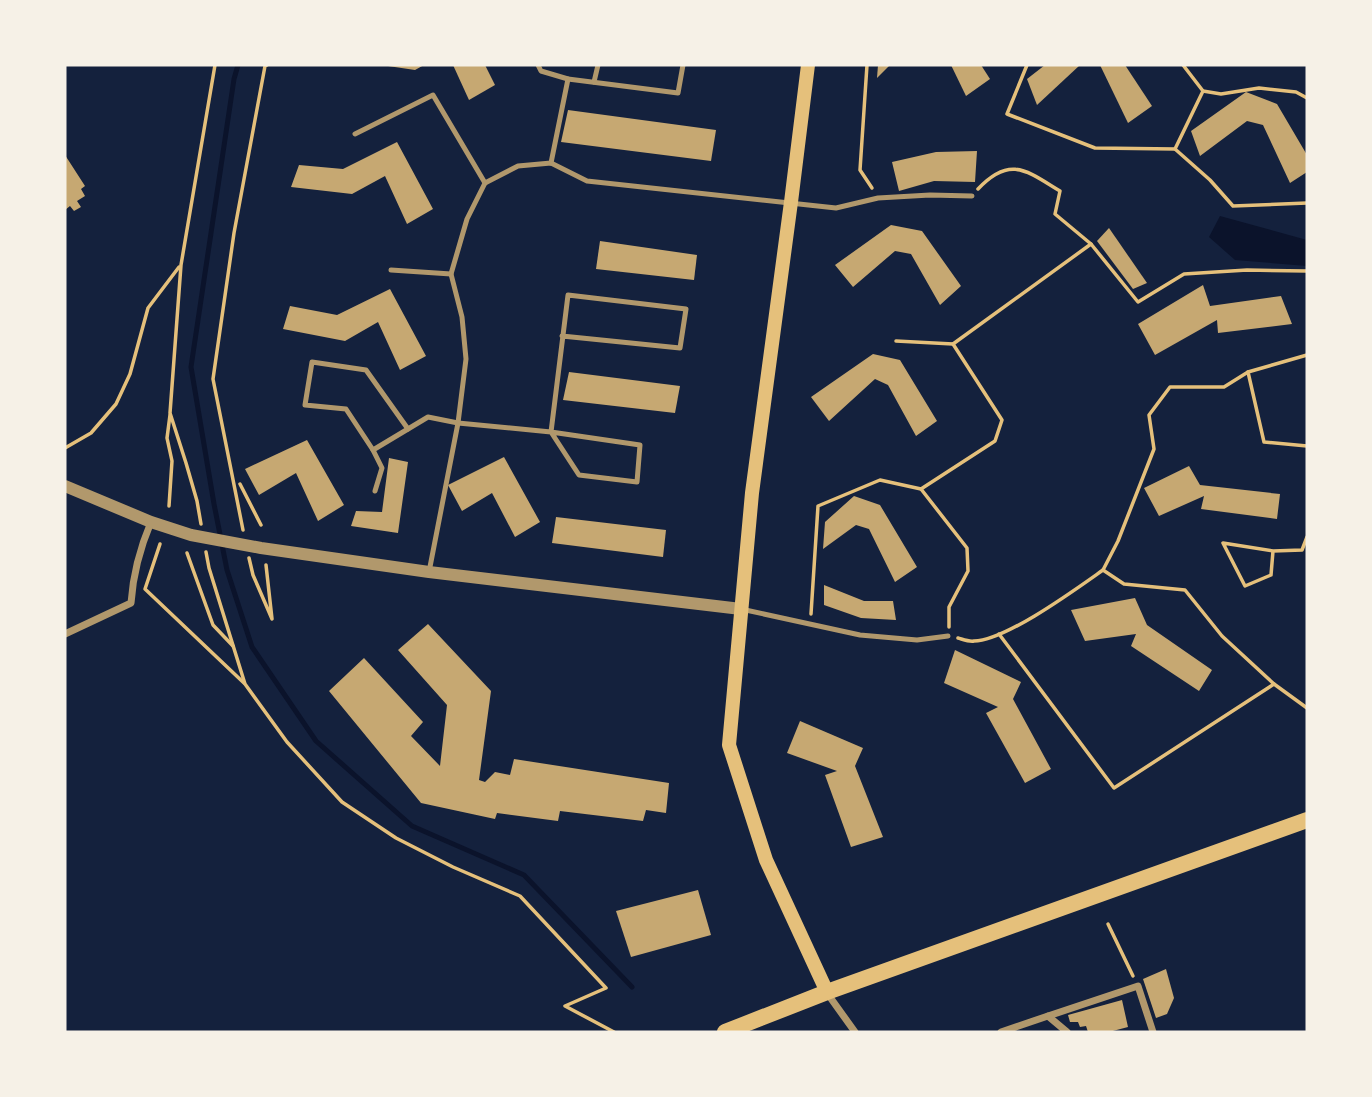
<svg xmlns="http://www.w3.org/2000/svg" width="1372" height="1097" font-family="'DejaVu Sans',sans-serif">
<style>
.water{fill:#0b132b}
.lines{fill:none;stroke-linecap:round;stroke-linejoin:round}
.stream{stroke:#0b132b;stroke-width:5}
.building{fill:#c6a872}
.path{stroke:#e5c07b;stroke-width:3.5}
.service{stroke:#b1986c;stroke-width:5}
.minor{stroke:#b1986c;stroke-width:7}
.tertiary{stroke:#b1986c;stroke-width:12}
.secondary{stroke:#e5c07b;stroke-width:14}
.primary{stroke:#e5c07b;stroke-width:16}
</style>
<rect width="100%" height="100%" fill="#14213d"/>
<polygon class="water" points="1220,216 1307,240 1307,266 1235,260 1209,237"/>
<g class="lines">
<polyline class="stream" points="238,65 234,79 191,367 214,504 227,570 252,647 316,741 412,826 524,875 632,987"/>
</g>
<g class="building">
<polygon points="388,65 424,65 415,70 388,66"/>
<polygon points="453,65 485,65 495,85 469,100"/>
<polygon points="878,65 890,65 877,78"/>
<polygon points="951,65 981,65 990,79 966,96"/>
<polygon points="1045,65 1080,65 1037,105 1027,79"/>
<polygon points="1100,65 1125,65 1152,106 1128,123"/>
<polygon points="1246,92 1277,104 1307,155 1307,172 1290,183 1263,125 1247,121 1200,156 1191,131"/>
<polygon points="568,110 716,130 711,161 561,142"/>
<polygon points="397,142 433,209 407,224 385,176 352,194 291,187 299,165 343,169"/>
<polygon points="977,151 975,182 934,181 899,191 892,162 936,152"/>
<polygon points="65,155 85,186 81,189 85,196 77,201 81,207 74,211 70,206 65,210"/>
<polygon points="891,225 922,231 961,286 940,305 911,254 895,251 853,287 835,265"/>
<polygon points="1109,228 1147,283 1133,289 1097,241"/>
<polygon points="600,241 697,255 694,280 596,269"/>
<polygon points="1203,285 1210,306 1281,296 1292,324 1218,333 1217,320 1155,355 1138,324"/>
<polygon points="390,289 426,356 400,370 378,322 345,341 283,329 290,306 337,315"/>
<polygon points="873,354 900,360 937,421 916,436 888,385 875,379 829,421 811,397"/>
<polygon points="569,372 680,386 675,413 563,400"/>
<polygon points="307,440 344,505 318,521 296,473 259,495 245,469"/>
<polygon points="504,457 540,522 515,537 492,493 462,511 448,485"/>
<polygon points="389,458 408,462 398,533 351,526 356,511 382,512"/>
<polygon points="1189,466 1200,485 1280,494 1277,519 1201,509 1204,496 1159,516 1144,488"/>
<polygon points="854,496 880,505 917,567 895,582 869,529 856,525 823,549 825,522"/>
<polygon points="556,517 666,530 663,557 552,543"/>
<polygon points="824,585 864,601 893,601 896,620 861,618 824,605"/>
<polygon points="1135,598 1147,625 1212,670 1199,691 1131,646 1136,634 1085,641 1071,610"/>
<polygon points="428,624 491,691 479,780 485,782 495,772 510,775 514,759 669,783 666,813 646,810 643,821 560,811 558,821 497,813 495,819 421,803 329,691 364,658 423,722 411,736 440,766 447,705 398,650"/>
<polygon points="955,650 1021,682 1013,699 1051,769 1025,783 986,713 998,707 944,683"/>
<polygon points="800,721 863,748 855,766 883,837 851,847 825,775 837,771 787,753"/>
<polygon points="698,890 711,935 631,957 616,911"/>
<polygon points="1166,969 1174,998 1167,1014 1156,1018 1143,979"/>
<polygon points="1122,1000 1128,1027 1109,1032 1088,1032 1086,1026 1080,1027 1078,1022 1070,1022 1068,1015"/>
</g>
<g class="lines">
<g class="path">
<polyline points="867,65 860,170 872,188"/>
<polyline points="1027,65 1007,114 1095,148 1175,149"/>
<polyline points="1183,65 1203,91 1221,94 1259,88 1296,92 1307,98"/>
<polyline points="1203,91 1175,149 1210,180 1233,206 1307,203"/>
<path d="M978,189C1010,155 1027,171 1060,191L1055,214L1091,244L1138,302L1184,274L1247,270L1307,271"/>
<polyline points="896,341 953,344"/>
<polyline points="1307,355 1248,372 1264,442 1307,446"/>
<polyline points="1248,372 1224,387 1170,387 1149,415 1154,449 1118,541 1103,570 1124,584 1185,590 1222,636 1274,684 1307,708"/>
<polyline points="65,448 91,433 116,404 130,374 148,308 179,267"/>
<polyline points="240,484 261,525"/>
<polyline points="921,489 967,548 968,571 949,607 949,627"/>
<polyline points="169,506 172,461 167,438 170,415"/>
<polyline points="201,524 197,501 186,463 170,413 181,265 215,65"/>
<polyline points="243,530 213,379 234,233 265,66 267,65"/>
<polyline points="160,544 145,589 244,683"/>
<polyline points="1273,551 1271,575 1245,586 1223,543 1273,551 1302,550 1307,537"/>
<polyline points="206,552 209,568 245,684 287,742 342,802 396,838 453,867 520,896 606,988 565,1006 614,1032"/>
<polyline points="187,553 213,625 233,646"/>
<polyline points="249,558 253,575 272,619 266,565"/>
<polyline points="811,614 818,506 880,480 921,489 995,441 1002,420 953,344 1091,244"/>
<polyline points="999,634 1114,788 1274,684"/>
<path d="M958,638C962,639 969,642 974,641C1005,641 1076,589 1103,570"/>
<polyline points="1108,924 1133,976"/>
</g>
<g class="service">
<polyline points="538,65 541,71 568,79 678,93 683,65"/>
<polyline points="594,82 598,65"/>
<polyline points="355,134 433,95 485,183"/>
<polyline points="551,163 568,79"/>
<polyline points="391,270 451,274"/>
<polyline points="373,450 428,417 458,423 551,432 640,445 637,482 579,475 551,432 568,295 686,309 680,348 562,336"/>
<polyline points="375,491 382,468 373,450 346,409 305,405 312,362 366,370 408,429"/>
<polyline points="429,572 458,423 466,359 462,317 451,274 467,219 485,183 518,166 551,163 587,181 836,208 878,198 930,195 972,196"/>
<polyline points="741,609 860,635 917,640 948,636"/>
</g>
<g class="minor">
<path d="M65,634L131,603C133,574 140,548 151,522"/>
<polyline points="827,993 855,1032"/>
<polyline points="1048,1016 1138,986 1153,1032"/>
<polyline points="1001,1032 1048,1016 1067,1032"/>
</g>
<polyline class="tertiary" points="65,486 151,522 191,535 261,548 429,572 741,609"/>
<polyline class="secondary" points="808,65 791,202 752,493 729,745 766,860 827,992"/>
<polyline class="primary" points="725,1032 827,992 1307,820"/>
</g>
<rect width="1372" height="1097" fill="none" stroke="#f6f1e7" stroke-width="133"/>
</svg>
